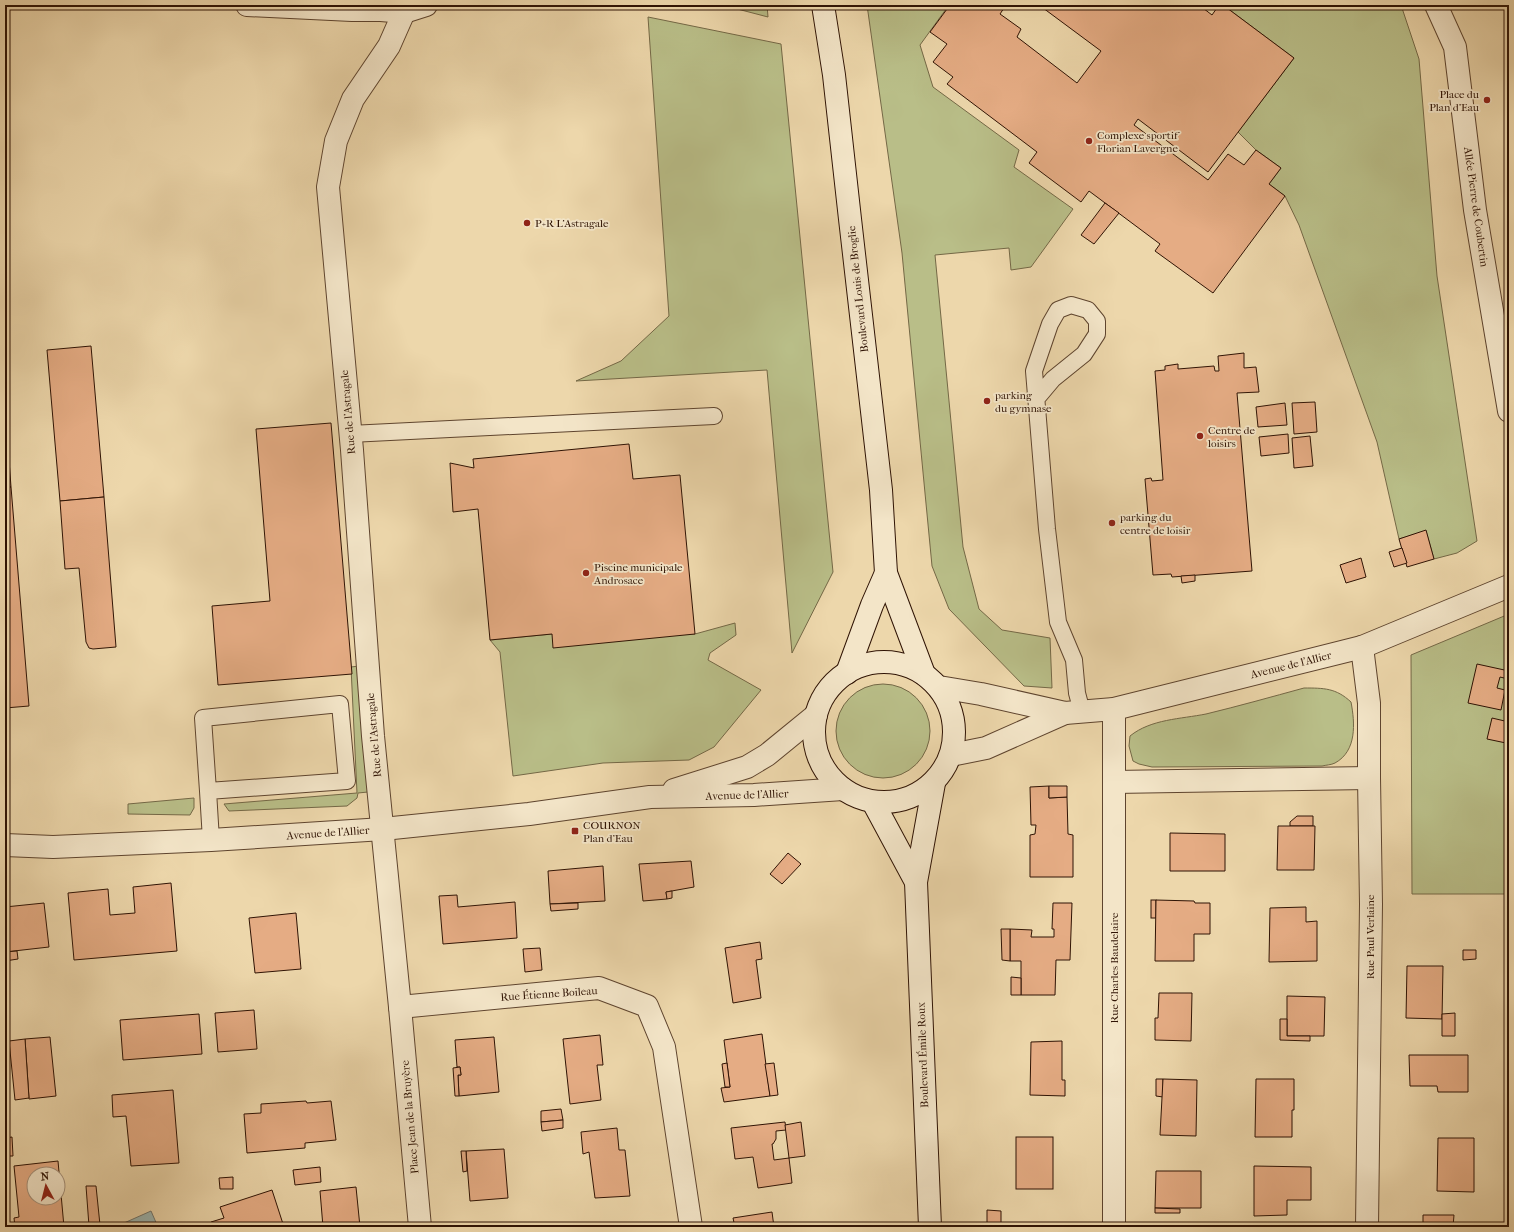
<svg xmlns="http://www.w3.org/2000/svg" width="1514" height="1232" font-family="'IM FELL French Canon',serif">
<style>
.green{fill:#b9be88;stroke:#746846}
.water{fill:#9cb7b3;stroke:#70756d}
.building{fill:#e5ac84;stroke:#2f1304;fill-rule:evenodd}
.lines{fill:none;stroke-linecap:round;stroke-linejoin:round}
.service-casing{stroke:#5e442e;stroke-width:18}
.minor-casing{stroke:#5e442e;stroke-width:24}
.secondary-casing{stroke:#2f1304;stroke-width:24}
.service{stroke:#f3e5c8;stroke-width:16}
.minor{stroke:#f3e5c8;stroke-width:22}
.secondary{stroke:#f3e5c8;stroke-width:22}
.poi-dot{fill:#8f2418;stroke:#f3e5c8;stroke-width:1.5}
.labels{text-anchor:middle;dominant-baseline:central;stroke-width:3.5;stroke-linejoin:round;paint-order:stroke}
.poi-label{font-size:11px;fill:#2f1304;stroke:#f3e5c8;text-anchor:start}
.street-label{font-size:11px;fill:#2f1304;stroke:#f3e5c8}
</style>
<rect width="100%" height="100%" fill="#edd7ab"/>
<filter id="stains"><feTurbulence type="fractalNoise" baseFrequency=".005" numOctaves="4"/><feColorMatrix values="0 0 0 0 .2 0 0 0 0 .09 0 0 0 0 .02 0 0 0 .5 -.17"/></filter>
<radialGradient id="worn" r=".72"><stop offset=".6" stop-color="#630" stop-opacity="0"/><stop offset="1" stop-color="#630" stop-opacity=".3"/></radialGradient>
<g class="green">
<polygon points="722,5 767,5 768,17"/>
<polygon points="867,5 949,5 920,45 933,87 1019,150 1014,167 1073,209 1031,267 1011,270 1009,248 935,255 963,547 979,609 1002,630 1050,638 1052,688 1024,686 949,609 932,566 902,253"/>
<polygon points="1223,5 1401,5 1419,59 1437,276 1477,541 1457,553 1434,559 1426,531 1399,539 1377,442 1299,225 1285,196 1269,184 1281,168 1256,150 1238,132 1294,58"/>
<polygon points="648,17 781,44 833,572 792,653 767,370 576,381 621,361 669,316"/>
<polygon points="1509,614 1509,894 1412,894 1411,655"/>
<polygon points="735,623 736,635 710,653 708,660 761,690 714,747 689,760 603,763 513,776 500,652 490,640 552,634 695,634"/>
<polygon points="359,666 368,792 358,793 357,798 347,806 229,811 224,804 357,793 351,667"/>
<circle cx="883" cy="731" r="47"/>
<path d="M1304,688C1324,688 1336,688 1351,702C1355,723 1357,751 1335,763C1331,765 1326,765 1322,766L1152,767L1139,764L1133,761L1129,746L1130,736C1151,719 1181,719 1206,714C1239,706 1271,697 1304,688Z"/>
<polygon points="194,798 194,808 190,815 128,814 128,804"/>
</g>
<polygon class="water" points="151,1211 158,1227 115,1227"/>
<g class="building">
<polygon points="950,5 1006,5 1000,14 1021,29 1017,37 1077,83 1101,51 1039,5 1199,5 1212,15 1219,5 1223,5 1294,58 1208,172 1138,119 1134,125 1208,180 1228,154 1244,165 1256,150 1281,168 1269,184 1285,196 1213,293 1155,251 1160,244 1089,191 1081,202 1029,163 1037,152 947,84 953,77 933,62 947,44 930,32"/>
<polygon points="1105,203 1119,213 1094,244 1081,235"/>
<polygon points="91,346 104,497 60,501 47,350"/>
<polygon points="1244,353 1244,368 1256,367 1259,392 1237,393 1252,571 1172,577 1171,574 1153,575 1145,479 1151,478 1152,481 1163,480 1155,371 1165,370 1165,366 1178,364 1178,369 1214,366 1215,371 1219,371 1218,356"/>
<polygon points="1315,402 1317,432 1294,434 1292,403"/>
<polygon points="1285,403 1287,425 1258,427 1256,407"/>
<polygon points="5,406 11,487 5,488"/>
<polygon points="331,423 352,674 218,685 212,606 270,601 256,429"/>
<polygon points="1288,434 1289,453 1261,456 1259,437"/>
<polygon points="1310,436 1313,466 1294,468 1292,438"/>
<polygon points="629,444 633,479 680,475 695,634 553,648 552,634 490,640 478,509 453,512 450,463 474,468 473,459"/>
<polygon points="11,487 29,706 5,708 5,488"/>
<polygon points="104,497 116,647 93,649 89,648 86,642 79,568 65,569 60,501"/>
<polygon points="1426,530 1434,559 1407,567 1399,539"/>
<polygon points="1402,548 1407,563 1394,567 1389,552"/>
<polygon points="1361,558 1366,577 1346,583 1340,565"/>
<polygon points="1195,575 1195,581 1182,583 1181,576"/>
<polygon points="1477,664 1509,671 1508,679 1500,677 1497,688 1505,690 1501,710 1468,703"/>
<polygon points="1492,718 1509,722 1509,731 1506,743 1487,739"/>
<polygon points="1049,786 1049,798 1067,797 1068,834 1073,835 1073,877 1030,877 1030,835 1035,834 1036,825 1031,825 1030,787"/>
<polygon points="1049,786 1067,786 1067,797 1049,798"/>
<polygon points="1297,816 1313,816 1313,826 1290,826 1290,822"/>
<polygon points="1278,826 1315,826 1314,870 1277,870"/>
<polygon points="1170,833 1225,834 1225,871 1170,871"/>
<polygon points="788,853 801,864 782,884 770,874"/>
<polygon points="691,861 694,887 666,892 667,899 643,901 639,864"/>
<polygon points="603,866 605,901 550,904 548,871"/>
<polygon points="171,883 177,951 74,960 68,893 108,889 110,915 135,913 133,887"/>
<polygon points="672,891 672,898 667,899 666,892"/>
<polygon points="457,895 458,907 515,902 517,938 443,944 439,896"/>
<rect x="1151" y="900" width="5" height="18"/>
<polygon points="1156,900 1194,901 1195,903 1210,903 1210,934 1194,934 1194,961 1155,961"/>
<polygon points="44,903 49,947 5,952 5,907"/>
<polygon points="578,903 578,909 551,911 550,904"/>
<polygon points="1053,903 1072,903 1070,960 1056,960 1055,995 1021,995 1021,961 1010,961 1010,929 1032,930 1031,937 1054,937 1054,929 1052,929"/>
<polygon points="1306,907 1306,922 1317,921 1317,961 1269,962 1270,908"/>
<polygon points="296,913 301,969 255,973 249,918"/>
<polygon points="1001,929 1010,929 1010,961 1002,960"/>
<polygon points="760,942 762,959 756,960 761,998 733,1003 725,948"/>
<polygon points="540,948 542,970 525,972 523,949"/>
<polygon points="1463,950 1476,950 1476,959 1463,960"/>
<polygon points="17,951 18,959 5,961 5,952"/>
<polygon points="1407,966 1443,966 1442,1019 1406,1018"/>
<polygon points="1011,977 1021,978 1021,995 1011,995"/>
<polygon points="1159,993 1192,993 1191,1041 1155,1040 1155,1018 1158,1018"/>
<polygon points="1287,996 1325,997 1324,1036 1287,1036"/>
<polygon points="254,1010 257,1049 218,1052 215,1013"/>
<polygon points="1455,1013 1455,1036 1442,1036 1442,1014"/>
<polygon points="199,1014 202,1054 123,1060 120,1020"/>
<polygon points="1280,1019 1287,1019 1287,1036 1310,1036 1310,1041 1280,1040"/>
<polygon points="762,1034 770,1096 724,1102 721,1088 730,1087 724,1040"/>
<polygon points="600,1035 603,1065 597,1065 601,1100 570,1104 563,1039"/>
<polygon points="50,1037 56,1096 29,1099 25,1039"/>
<polygon points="494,1037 499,1092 459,1096 458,1075 461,1075 460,1067 457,1067 455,1040"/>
<polygon points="25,1039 29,1098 15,1100 9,1041"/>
<polygon points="1062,1041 1062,1080 1065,1080 1065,1096 1030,1095 1031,1042"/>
<polygon points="1409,1055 1468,1055 1468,1092 1438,1092 1437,1086 1410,1086"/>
<polygon points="727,1063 730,1087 725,1087 722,1064"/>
<polygon points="774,1063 778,1095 770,1096 765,1064"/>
<polygon points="460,1067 461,1075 458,1075 459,1096 455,1096 453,1068"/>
<polygon points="1156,1079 1163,1079 1163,1097 1156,1096"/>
<polygon points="1163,1079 1197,1080 1196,1136 1160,1135"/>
<polygon points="1256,1079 1294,1079 1294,1110 1292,1110 1292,1137 1255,1137"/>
<polygon points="173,1090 179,1163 131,1166 126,1116 113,1117 112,1095"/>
<polygon points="306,1101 307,1103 331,1101 336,1140 305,1143 305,1148 247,1153 244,1114 261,1113 261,1104"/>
<polygon points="561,1109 563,1120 541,1122 541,1111"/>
<polygon points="563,1120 563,1128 542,1131 541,1122"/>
<polygon points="785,1122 786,1130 776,1131 776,1139 773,1144 772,1144 774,1160 789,1158 792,1183 758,1188 753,1157 735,1159 731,1128"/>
<polygon points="801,1122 805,1156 789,1158 785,1125"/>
<polygon points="617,1128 619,1150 625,1150 630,1196 595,1198 589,1152 583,1154 581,1132"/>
<polygon points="12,1137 13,1156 5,1156 5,1138"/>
<rect x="1016" y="1137" width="37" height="52"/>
<polygon points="1438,1138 1474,1138 1474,1192 1437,1191"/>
<polygon points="504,1149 508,1198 470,1201 466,1151"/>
<polygon points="461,1151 466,1151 467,1171 463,1172"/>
<path d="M58,1161L64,1227H15L14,1218L19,1217L14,1166ZM34,1174H58V1198H34Z"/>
<polygon points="1254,1166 1311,1167 1311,1200 1287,1200 1287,1215 1254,1216"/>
<polygon points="320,1167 321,1182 295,1185 293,1170"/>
<polygon points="1156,1171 1201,1171 1201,1208 1155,1208"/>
<polygon points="233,1177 233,1189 220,1189 219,1178"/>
<polygon points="86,1186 96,1186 100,1225 89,1226"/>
<polygon points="356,1187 360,1227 323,1227 320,1191"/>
<polygon points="272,1190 284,1227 213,1227 211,1222 224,1218 220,1207"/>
<polygon points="1155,1208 1180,1209 1180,1213 1155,1213"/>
<polygon points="987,1210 1001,1211 1001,1227 987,1227"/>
<polygon points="772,1212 774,1227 735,1227 733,1218"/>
<polygon points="1423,1215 1454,1215 1453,1227 1423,1227"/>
<rect x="1026" y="1225" width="34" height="2"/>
</g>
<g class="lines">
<g class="service-casing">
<g id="service">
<polyline points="1037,398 1053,379 1084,354 1097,334 1097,321 1088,310 1071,305 1058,310 1050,324 1034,371 1047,529 1058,622 1074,660 1077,693 1082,712"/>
<polyline points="350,434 714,416"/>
<polyline points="208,791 203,718 340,704 347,781 208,791 211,840"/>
</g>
</g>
<g class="minor-casing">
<g id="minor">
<polyline points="247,5 352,10 381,10 404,12 426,5"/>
<polyline points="1436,5 1455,47 1475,210 1509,411"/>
<polyline points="404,12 389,46 353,99 336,141 328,187 352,450 373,736 400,1007 599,988 647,1006 664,1047 691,1227"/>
<polyline points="1362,647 1369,703 1369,778 1371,904 1367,1227"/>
<polyline points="939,687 981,694 1065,713 1114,709 1362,647 1509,586"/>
<polyline points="951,755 986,748 1065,713"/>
<polyline points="1114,782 1369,778"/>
<polyline points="674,790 747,767 767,755 816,715"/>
<polyline points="5,845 53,847 211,840 383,829 529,814 650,797 754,795 843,789"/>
<polyline points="400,1007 420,1227"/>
<polyline points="1114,1227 1114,709"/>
</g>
</g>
<g class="secondary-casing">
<g id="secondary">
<polyline points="823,5 834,75 850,219 881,490 886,573 924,674"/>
<circle cx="884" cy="732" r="70"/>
<polyline points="847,673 872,605 886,573"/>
<polyline points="873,802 916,882"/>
<polyline points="930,1227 916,882 934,783"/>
</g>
</g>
<use href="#service" class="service"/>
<use href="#minor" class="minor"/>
<use href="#secondary" class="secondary"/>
</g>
<g class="poi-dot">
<circle cx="1487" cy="100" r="4"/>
<circle cx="1089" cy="141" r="4"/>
<circle cx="527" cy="223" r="4"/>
<circle cx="987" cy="401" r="4"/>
<circle cx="1200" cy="436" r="4"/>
<circle cx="1112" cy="523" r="4"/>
<circle cx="586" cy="573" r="4"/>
<rect x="571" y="827" width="8" height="8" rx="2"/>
</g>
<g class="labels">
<g class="poi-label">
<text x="1479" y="94" text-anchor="end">Place du<tspan x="1479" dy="13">Plan d'Eau</tspan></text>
<text x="1097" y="135">Complexe sportif<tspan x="1097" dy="13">Florian Lavergne</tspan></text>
<text x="535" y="223">P+R L'Astragale</text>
<text x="995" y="395">parking<tspan x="995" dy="13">du gymnase</tspan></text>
<text x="1208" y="430">Centre de<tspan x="1208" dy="13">loisirs</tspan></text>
<text x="1120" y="517">parking du<tspan x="1120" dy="13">centre de loisir</tspan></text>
<text x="594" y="567">Piscine municipale<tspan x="594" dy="13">Androsace</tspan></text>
<text x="583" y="825">COURNON<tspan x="583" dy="13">Plan d'Eau</tspan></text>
</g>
<g class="street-label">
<text transform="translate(1476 207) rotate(82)">Allée Pierre de Coubertin</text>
<text transform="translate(858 289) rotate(-96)">Boulevard Louis de Broglie</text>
<text transform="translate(348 412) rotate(-95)">Rue de l'Astragale</text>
<text transform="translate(1291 665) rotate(-14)">Avenue de l'Allier</text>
<text transform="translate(374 735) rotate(-95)">Rue de l'Astragale</text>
<text transform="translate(747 795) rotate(-2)">Avenue de l'Allier</text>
<text transform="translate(328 833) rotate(-4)">Avenue de l'Allier</text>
<text transform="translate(1370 937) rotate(-90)">Rue Paul Verlaine</text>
<text transform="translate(1114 968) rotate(-90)">Rue Charles Baudelaire</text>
<text transform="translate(549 994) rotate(-4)">Rue Étienne Boileau</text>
<text transform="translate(923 1055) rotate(-92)">Boulevard Émile Roux</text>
<text transform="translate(410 1117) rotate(-95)">Place Jean de la Bruyère</text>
</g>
</g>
<rect width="1514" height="1232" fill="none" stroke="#edd7ab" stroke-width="20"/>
<rect x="6" y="6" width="1502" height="1220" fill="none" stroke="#2f1304" stroke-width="2"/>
<rect x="10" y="10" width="1494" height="1212" fill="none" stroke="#2f1304"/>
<g transform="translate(46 1186) rotate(353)"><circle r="19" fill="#f3e5c8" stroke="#a5917a"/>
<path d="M0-3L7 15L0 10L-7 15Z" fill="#8f2418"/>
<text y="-6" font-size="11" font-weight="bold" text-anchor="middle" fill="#2f1304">N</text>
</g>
<rect width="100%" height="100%" filter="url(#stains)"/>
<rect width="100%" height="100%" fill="url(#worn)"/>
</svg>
